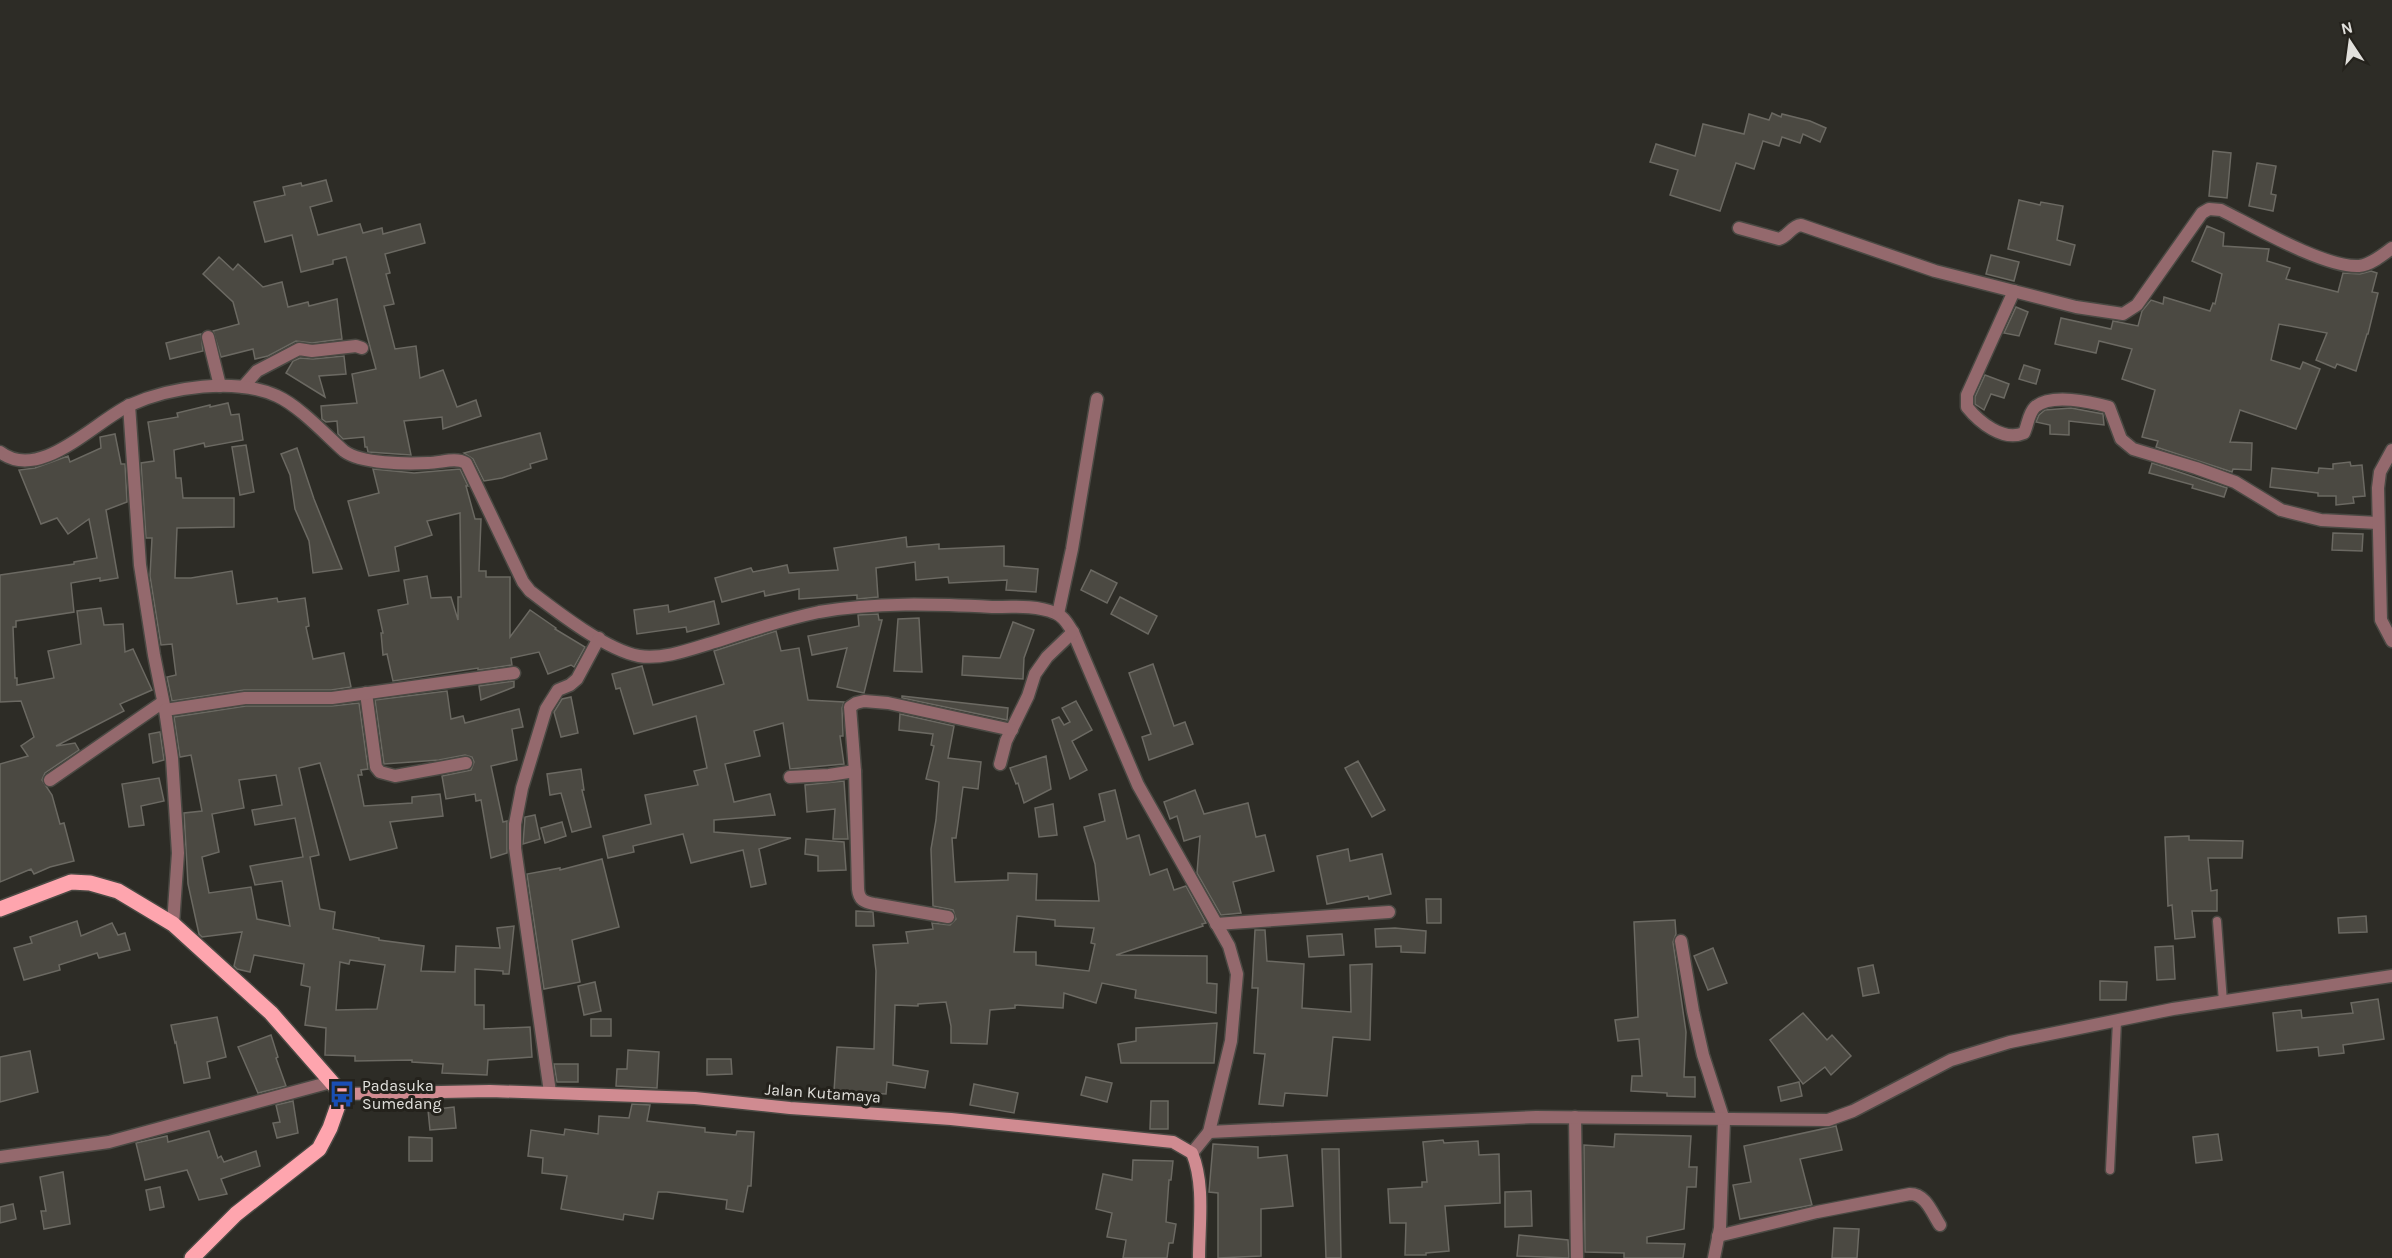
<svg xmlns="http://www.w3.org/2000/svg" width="2392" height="1258" font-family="Karla,sans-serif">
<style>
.building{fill:#4b4942;stroke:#6b6962;stroke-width:1.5;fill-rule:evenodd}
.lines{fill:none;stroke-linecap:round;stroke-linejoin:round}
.lane-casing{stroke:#4a4943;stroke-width:11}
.street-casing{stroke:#4a4943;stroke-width:15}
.secondary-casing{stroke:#4a4943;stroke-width:15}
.primary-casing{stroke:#4a4943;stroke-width:18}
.lane{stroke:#94696d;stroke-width:8}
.street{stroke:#94696d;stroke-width:12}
.secondary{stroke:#d08b91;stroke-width:12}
.primary{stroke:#fea5ae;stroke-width:15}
.labels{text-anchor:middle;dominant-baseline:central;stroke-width:6;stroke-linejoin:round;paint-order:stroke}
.poi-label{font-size:16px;fill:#e1e0dc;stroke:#24221c;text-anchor:start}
.street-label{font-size:16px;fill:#e1e0dc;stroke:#24221c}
</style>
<rect width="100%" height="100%" fill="#2d2c26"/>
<g class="building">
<polygon points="1772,113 1781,117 1782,114 1810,121 1826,128 1820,142 1803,134 1800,143 1782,137 1779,146 1763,141 1754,169 1736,163 1720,211 1670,195 1678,170 1650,162 1656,144 1695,156 1703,124 1744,134 1749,114 1769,120"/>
<polygon points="2213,151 2231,153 2227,198 2209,196"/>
<polygon points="2257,163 2276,166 2271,194 2276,195 2273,211 2249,206"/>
<polygon points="326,180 332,201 310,207 318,235 360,224 363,233 382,228 383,234 420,224 425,243 385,254 390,273 386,274 394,304 384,306 395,349 416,346 420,378 443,370 457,407 476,400 481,416 443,429 442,417 404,421 411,455 368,452 367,447 365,447 364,437 343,439 338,434 337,421 326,422 322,419 321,406 357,403 352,374 376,369 346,257 333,260 333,264 301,272 292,235 265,242 254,202 285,195 283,187 301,183 302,186"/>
<polygon points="2019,200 2040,205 2041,202 2063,206 2057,240 2075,245 2070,265 2008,249"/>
<polygon points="2207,226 2224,233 2223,246 2269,249 2267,261 2290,268 2286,279 2338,292 2343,273 2360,274 2371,271 2377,273 2372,292 2378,293 2368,334 2367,334 2356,371 2337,364 2335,368 2316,360 2327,333 2279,324 2271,360 2300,369 2303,362 2320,369 2296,429 2240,410 2230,442 2252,443 2251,470 2233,469 2232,472 2156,447 2158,441 2142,437 2155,390 2122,379 2132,349 2099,341 2096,353 2055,344 2061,318 2111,329 2113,321 2138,326 2142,311 2151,300 2163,304 2164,297 2210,311 2213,303 2215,304 2222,274 2192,261"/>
<polygon points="1991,255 2019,262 2014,281 1986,274"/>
<polygon points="219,257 233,270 238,264 263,287 282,282 288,307 308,302 309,306 337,299 342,339 312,343 296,341 268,356 255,359 253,349 221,357 213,331 239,324 233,302 203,274"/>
<polygon points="2016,307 2028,312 2019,336 2004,333"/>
<polygon points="201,334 203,351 170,359 166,343"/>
<polygon points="344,356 346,374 319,376 325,397 286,373 293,361 300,358 313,359"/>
<polygon points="2024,365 2040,370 2036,384 2019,379"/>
<polygon points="1985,375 2009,384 2004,398 1991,394 1984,410 1975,404 1975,397"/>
<polygon points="228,403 231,415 239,414 243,440 205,447 204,443 174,450 176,478 181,478 183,498 234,498 234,527 177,528 175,578 191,578 232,571 237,604 277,598 278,602 305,598 309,626 306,627 313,659 344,653 351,687 331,690 244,690 172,701 167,677 176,675 172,644 161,645 150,576 152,538 146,538 141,463 154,461 148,422 178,417 177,413 210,405 210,407"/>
<polygon points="2071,408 2103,414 2104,425 2069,421 2069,435 2050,434 2050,425 2036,422 2039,415 2045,410"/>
<polygon points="540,433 547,459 530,464 531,468 502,478 484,481 473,459 464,453"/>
<polygon points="115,434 121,464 125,464 127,502 106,510 118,578 100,581 100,578 71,583 74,612 16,621 16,627 13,627 15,678 17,678 17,685 54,678 48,651 81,644 77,611 101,608 104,625 123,624 125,652 133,649 152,690 120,704 124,711 56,746 75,743 79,750 45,773 42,780 52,795 60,824 64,823 74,861 50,867 34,874 31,869 0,882 0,764 28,756 21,746 34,737 21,701 0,702 0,575 74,564 74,562 97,558 89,519 68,534 57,518 41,524 19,470 35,468 68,456 70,462 101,448 100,437"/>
<polygon points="246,445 254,492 240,495 232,447"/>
<polygon points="297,448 314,499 342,569 313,573 309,541 295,509 290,475 281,454"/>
<polygon points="2350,462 2351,466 2362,465 2365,496 2353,497 2354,503 2336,505 2336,496 2318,496 2318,493 2270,487 2272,468 2318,473 2319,468 2333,469 2333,464"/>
<polygon points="2152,463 2227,488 2224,497 2192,488 2193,485 2149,473"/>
<polygon points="373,469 414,473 460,469 468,486 466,486 475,519 481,519 479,571 486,571 486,577 510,577 510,637 530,610 556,628 555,629 585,647 574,667 571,665 548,674 539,652 511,658 512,665 478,670 478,668 393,681 387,654 383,655 381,633 383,633 378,610 408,604 404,580 427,576 431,598 451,597 458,620 458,597 461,597 460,513 427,521 432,535 395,547 399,571 369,576 348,501 379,493"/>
<polygon points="2333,533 2363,534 2362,551 2332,550"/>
<polygon points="906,537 907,547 939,544 939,549 1004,546 1004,566 1038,569 1036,592 1006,590 1007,580 949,583 948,577 916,580 915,562 876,568 878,597 857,599 857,595 799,599 799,589 765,596 764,591 722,602 715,578 751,568 753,572 787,565 789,573 838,570 834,548"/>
<polygon points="1091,570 1117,583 1107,603 1081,590"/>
<polygon points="1120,597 1157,616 1148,634 1111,614"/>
<polygon points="714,601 719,624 687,632 686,627 637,634 634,610 668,605 669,612"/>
<polygon points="878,614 879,620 882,620 864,693 837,687 847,648 812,655 808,636 859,626 858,615"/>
<polygon points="919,618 922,672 894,671 898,619"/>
<polygon points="1013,622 1034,630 1024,658 1023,679 962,675 963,656 1000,658"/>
<polygon points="776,631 781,651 799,648 808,700 844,702 842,708 843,736 840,736 844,764 790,769 783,723 754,731 760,756 725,764 734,802 770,794 775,815 714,820 714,832 791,838 759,849 766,884 751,887 743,850 691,863 683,834 633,846 634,852 608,858 603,836 651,824 645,795 698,785 694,771 707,768 696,716 634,734 620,688 616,689 612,674 642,666 653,705 724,684 714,651"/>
<polygon points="1153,664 1174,726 1185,722 1193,744 1149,760 1142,737 1151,734 1129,673"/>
<polygon points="514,681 514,687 481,700 479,686"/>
<polygon points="447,691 451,719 463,716 465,723 519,709 523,727 512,729 517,760 491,766 503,822 507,821 507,853 491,858 481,800 476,801 475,794 446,799 442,776 471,770 474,762 472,757 465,755 439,760 384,764 375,700"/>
<polygon points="902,696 1008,708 1007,720 902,698"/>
<polygon points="571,697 578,733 561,737 554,712 562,699"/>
<polygon points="1076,701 1092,730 1072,741 1087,770 1070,779 1052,720 1059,717 1064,725 1070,722 1062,708"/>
<path d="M359,703L368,769L361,770L362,775H358L364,806L412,803V797L440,794L443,816L390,822L397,848L350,860L320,763L299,768L319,855L310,857L320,909L335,912L333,929L379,938V940L424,946L421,971L455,972L456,946L500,948L497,928L514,926L509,974H503V971L475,969V1005H484V1029L530,1027L532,1057L488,1060L487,1075L442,1073L443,1064L412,1062V1060L355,1061V1056L325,1055L326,1028L305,1025L310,987L301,985L304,964L254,955L250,972L237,969L234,966L242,932L202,937L199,934L188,884L184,813L202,811L191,755L180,757L174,717L246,706H332ZM276,775L282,805L252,810L255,825L295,818L303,857L250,866L255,885L282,881L290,926L257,919L251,887L209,893L202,857L219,852L212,814L244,808L239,780ZM350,960L385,965L377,1009L336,1010L340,962L349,964Z"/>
<path d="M900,714L954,726L948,758L981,762L978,789L963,787L956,838H952L955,882L1008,880V873L1037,874L1036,900L1099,901L1095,864L1084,827L1105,821L1099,794L1115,790L1127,839L1139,835L1150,875L1167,869L1174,890L1186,886L1206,923L1202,924L1203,926L1116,955L1207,956V983L1217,984L1216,1013L1135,998L1136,990L1102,983L1096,1003L1064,993L1063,1008L1015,1005V1008L990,1010L987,1044L951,1043V1026L946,1002L918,1004V1006L895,1005L893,1065L928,1071L925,1088L887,1082L886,1094L834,1091L837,1047L874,1049L876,971L873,945L908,943L906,932L933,929L932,923L950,925L956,919L953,910L933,906L931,849L936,820L939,782L926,779L934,746L931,745L933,734L899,730ZM1017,916L1055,920V926L1094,928L1091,943L1095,944L1089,971L1036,965V952H1014Z"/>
<polygon points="160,732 164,760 153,763 149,734"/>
<polygon points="1046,756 1051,789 1024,803 1018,783 1016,784 1010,768"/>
<polygon points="1358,761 1385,810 1372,817 1345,768"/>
<polygon points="581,769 584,790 582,790 591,827 572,832 561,793 550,795 547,774"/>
<polygon points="159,778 164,801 141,806 144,825 129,827 122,784"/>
<polygon points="844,781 848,839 833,839 835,809 807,812 805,785"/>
<polygon points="1195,790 1204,814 1248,803 1256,837 1265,835 1274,871 1233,882 1241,913 1221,915 1197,873 1200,836 1184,841 1177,816 1170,819 1164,802"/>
<polygon points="1053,804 1057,835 1039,837 1035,808"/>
<polygon points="535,815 540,839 523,844 525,817"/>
<polygon points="562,822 566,836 545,843 541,828"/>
<polygon points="2189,836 2189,840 2243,841 2242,858 2208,858 2211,891 2217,890 2217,911 2192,911 2195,937 2175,939 2172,905 2168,906 2165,837"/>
<polygon points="806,839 844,842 846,870 818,871 818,856 805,854"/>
<polygon points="1348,849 1350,861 1382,854 1391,894 1369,899 1368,896 1327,904 1317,856"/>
<polygon points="602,859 619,927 572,940 580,982 544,989 527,874 560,868 560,870"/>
<polygon points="1426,899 1441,899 1441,923 1427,923"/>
<polygon points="856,911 873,912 874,926 856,926"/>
<polygon points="2366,916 2367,932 2339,933 2338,918"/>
<polygon points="1675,920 1676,934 1673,942 1686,1032 1684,1077 1695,1077 1695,1097 1667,1096 1667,1093 1631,1091 1632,1076 1642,1076 1639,1039 1618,1041 1615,1020 1638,1017 1634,922"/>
<polygon points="77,921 81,936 112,923 118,935 125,933 130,950 99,958 97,953 59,965 60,970 24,980 14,948 32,943 30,937"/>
<polygon points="1395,928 1426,931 1425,953 1401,952 1401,946 1376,947 1375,929"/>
<polygon points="1255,930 1265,930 1267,961 1304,964 1302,1008 1351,1012 1350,965 1372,964 1370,1040 1333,1037 1327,1096 1285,1093 1283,1106 1259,1104 1265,1054 1254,1053 1258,988 1252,988"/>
<polygon points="1342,934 1344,955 1309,957 1307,936"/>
<polygon points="2173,946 2175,979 2157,980 2155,947"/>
<polygon points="1713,948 1727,983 1708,990 1694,956"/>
<polygon points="1873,965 1879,993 1863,996 1858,968"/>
<polygon points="2100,981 2127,982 2126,1000 2100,1000"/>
<polygon points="595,982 601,1011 584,1015 578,986"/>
<polygon points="2378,999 2384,1039 2343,1045 2344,1053 2319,1056 2318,1047 2277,1051 2273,1013 2301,1010 2302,1018 2353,1013 2351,1003"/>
<polygon points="1803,1013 1827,1040 1832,1035 1851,1056 1831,1075 1825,1067 1803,1084 1770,1040"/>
<polygon points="217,1017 226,1057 207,1062 210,1078 184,1083 176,1042 175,1043 171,1025"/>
<rect x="591" y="1019" width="20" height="17"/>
<polygon points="1217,1023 1214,1063 1121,1063 1118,1044 1136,1041 1136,1028"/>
<polygon points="271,1035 278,1057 276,1058 286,1086 258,1093 238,1047"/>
<polygon points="628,1050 659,1052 657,1088 616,1086 617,1069 627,1069"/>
<polygon points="30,1051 38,1092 0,1102 0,1057"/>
<polygon points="707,1059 731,1059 732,1074 707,1075"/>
<polygon points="554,1064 578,1064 578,1082 557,1082"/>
<polygon points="1086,1077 1112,1083 1107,1102 1081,1095"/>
<polygon points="1799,1082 1802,1096 1781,1101 1778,1087"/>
<polygon points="974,1084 1018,1093 1014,1113 970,1105"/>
<polygon points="293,1101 298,1133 277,1138 273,1123 280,1122 276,1105"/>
<polygon points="1151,1101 1168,1101 1168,1129 1150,1129"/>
<polygon points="632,1104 650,1105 647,1121 705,1128 705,1132 736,1135 737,1131 754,1132 751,1186 748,1186 743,1212 726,1209 727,1200 667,1192 658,1192 653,1219 624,1214 623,1220 561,1209 567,1176 542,1173 543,1158 528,1156 531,1130 564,1135 565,1129 598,1134 599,1116 629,1118"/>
<polygon points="454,1107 456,1128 430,1130 428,1110"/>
<polygon points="1836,1126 1842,1150 1800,1159 1812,1205 1740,1219 1733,1185 1751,1182 1744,1146"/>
<polygon points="209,1131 218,1158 221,1156 224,1162 256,1151 260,1166 221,1179 227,1194 199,1200 187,1170 145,1180 136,1143 167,1136 168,1142"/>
<polygon points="1615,1134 1691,1136 1689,1167 1697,1167 1696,1187 1687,1187 1684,1229 1647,1237 1647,1243 1685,1244 1683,1258 1624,1258 1624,1253 1585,1252 1584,1145 1614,1147"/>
<polygon points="2218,1134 2222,1160 2196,1163 2193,1137"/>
<polygon points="409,1137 432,1138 432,1161 409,1161"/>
<polygon points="1443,1140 1444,1143 1478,1141 1479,1155 1499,1154 1500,1203 1445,1206 1449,1251 1426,1253 1426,1255 1405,1255 1406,1223 1390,1223 1388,1189 1422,1187 1422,1182 1427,1182 1423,1142"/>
<polygon points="1213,1144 1258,1147 1258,1158 1287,1155 1293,1206 1261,1209 1261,1256 1218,1258 1218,1193 1209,1192"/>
<polygon points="1322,1149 1339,1149 1341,1258 1326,1258"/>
<polygon points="1133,1160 1173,1161 1171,1180 1169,1180 1166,1222 1176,1224 1173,1243 1169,1243 1167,1258 1123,1258 1126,1240 1107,1237 1112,1213 1096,1209 1103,1174 1132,1180"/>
<polygon points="63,1172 70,1224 44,1229 41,1211 46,1211 40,1177"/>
<polygon points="160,1187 164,1207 150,1210 146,1190"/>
<polygon points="1531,1191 1532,1226 1505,1227 1505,1192"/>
<polygon points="13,1204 16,1219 0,1223 0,1207"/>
<polygon points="1834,1228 1859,1229 1857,1258 1832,1258"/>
<polygon points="1519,1235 1568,1240 1569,1258 1517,1256"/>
</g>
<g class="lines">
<g class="lane-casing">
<g id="lane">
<polyline points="2217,921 2223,1002"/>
<polyline points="2110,1170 2117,1021"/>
</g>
</g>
<g class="street-casing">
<g id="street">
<path d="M1739,228L1779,239C1789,236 1791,226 1801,225L1935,271L2076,307L2123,314L2137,305L2202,213L2209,209L2221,210C2253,226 2325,268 2359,266C2370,265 2383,255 2392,248"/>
<path d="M2014,291L1967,395V407C1979,422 2003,442 2024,433C2028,425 2028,414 2035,407C2051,393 2091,402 2109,407L2121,439L2133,449L2196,468L2235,482L2281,510L2321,520L2378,523"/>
<polyline points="208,337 220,386"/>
<polyline points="243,387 257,371 299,349 312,351 356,346 362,348"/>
<polyline points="129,405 140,565 154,655 165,710"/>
<polyline points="2392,450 2380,472 2378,488 2381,620 2392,641"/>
<path d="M0,452C40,483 95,421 130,405C170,387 235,377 277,396C299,406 325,434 344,451C361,464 407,464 428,463C441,463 455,457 466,463L523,582L530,591C556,611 606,650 639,656C664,660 694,648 718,641C751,630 786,619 819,612C876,602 934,604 992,607C1012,607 1036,605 1055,613C1064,616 1068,625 1073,632L1138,785L1229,946L1237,974L1231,1041L1209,1132L1192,1153"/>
<polyline points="1058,614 1072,549 1097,399"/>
<polyline points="366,693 376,767 380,772 395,776 466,763"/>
<polyline points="1000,764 1006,741 1028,696 1035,674 1047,657 1073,632"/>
<polyline points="790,777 829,775 855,771"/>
<polyline points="50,780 163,702"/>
<path d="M948,917L874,904C864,902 859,900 858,889L855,771L850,707L856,703L864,701L888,703L1012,730"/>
<polyline points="173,924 178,853 172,758 165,710 245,698 332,698 514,673"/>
<polyline points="1216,924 1389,912"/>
<polyline points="1681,941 1693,1011 1703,1055 1724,1120 1720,1228 1714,1258"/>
<polyline points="550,1092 515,848 515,824 522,788 546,709 558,690 570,685 577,679 599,638"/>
<polyline points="1575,1117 1577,1258"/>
<polyline points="1209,1132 1536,1117 1828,1120 1853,1111 1951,1060 2010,1042 2173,1009 2392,976"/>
<polyline points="0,1157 109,1142 331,1082"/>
<path d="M1718,1236L1817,1212L1910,1194C1926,1194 1932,1213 1940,1225"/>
</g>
</g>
<g class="secondary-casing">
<path id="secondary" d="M342,1094L490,1091L695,1098L790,1108L951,1119L1173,1142L1192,1153C1205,1184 1199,1225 1199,1258"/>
</g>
<g class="primary-casing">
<polyline id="primary" points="0,909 71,882 90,883 118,891 173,924 271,1013 342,1094 330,1128 319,1149 236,1214 192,1258"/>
</g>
<use href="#lane" class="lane"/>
<use href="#street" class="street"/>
<use href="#secondary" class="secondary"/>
<use href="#primary" class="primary"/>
</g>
<defs>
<g id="bus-bare" transform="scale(2.07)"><path d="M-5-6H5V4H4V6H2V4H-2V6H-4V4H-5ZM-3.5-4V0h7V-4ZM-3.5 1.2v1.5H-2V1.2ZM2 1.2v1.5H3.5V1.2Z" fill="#1a4fb4" stroke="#24221c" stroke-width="2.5" paint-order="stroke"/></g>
</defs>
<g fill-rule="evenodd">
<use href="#bus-bare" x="342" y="1094"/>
</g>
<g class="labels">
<g class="poi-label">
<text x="362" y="1085">Padasuka<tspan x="362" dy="18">Sumedang</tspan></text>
</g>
<g class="street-label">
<text transform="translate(823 1093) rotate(4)">Jalan Kutamaya</text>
</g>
</g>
<g transform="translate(2350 42) rotate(347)" stroke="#24221c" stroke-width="4.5" paint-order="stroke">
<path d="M0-4.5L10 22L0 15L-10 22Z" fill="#e1e0dc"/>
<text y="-9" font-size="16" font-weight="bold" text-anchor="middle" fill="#e1e0dc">N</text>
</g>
</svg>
